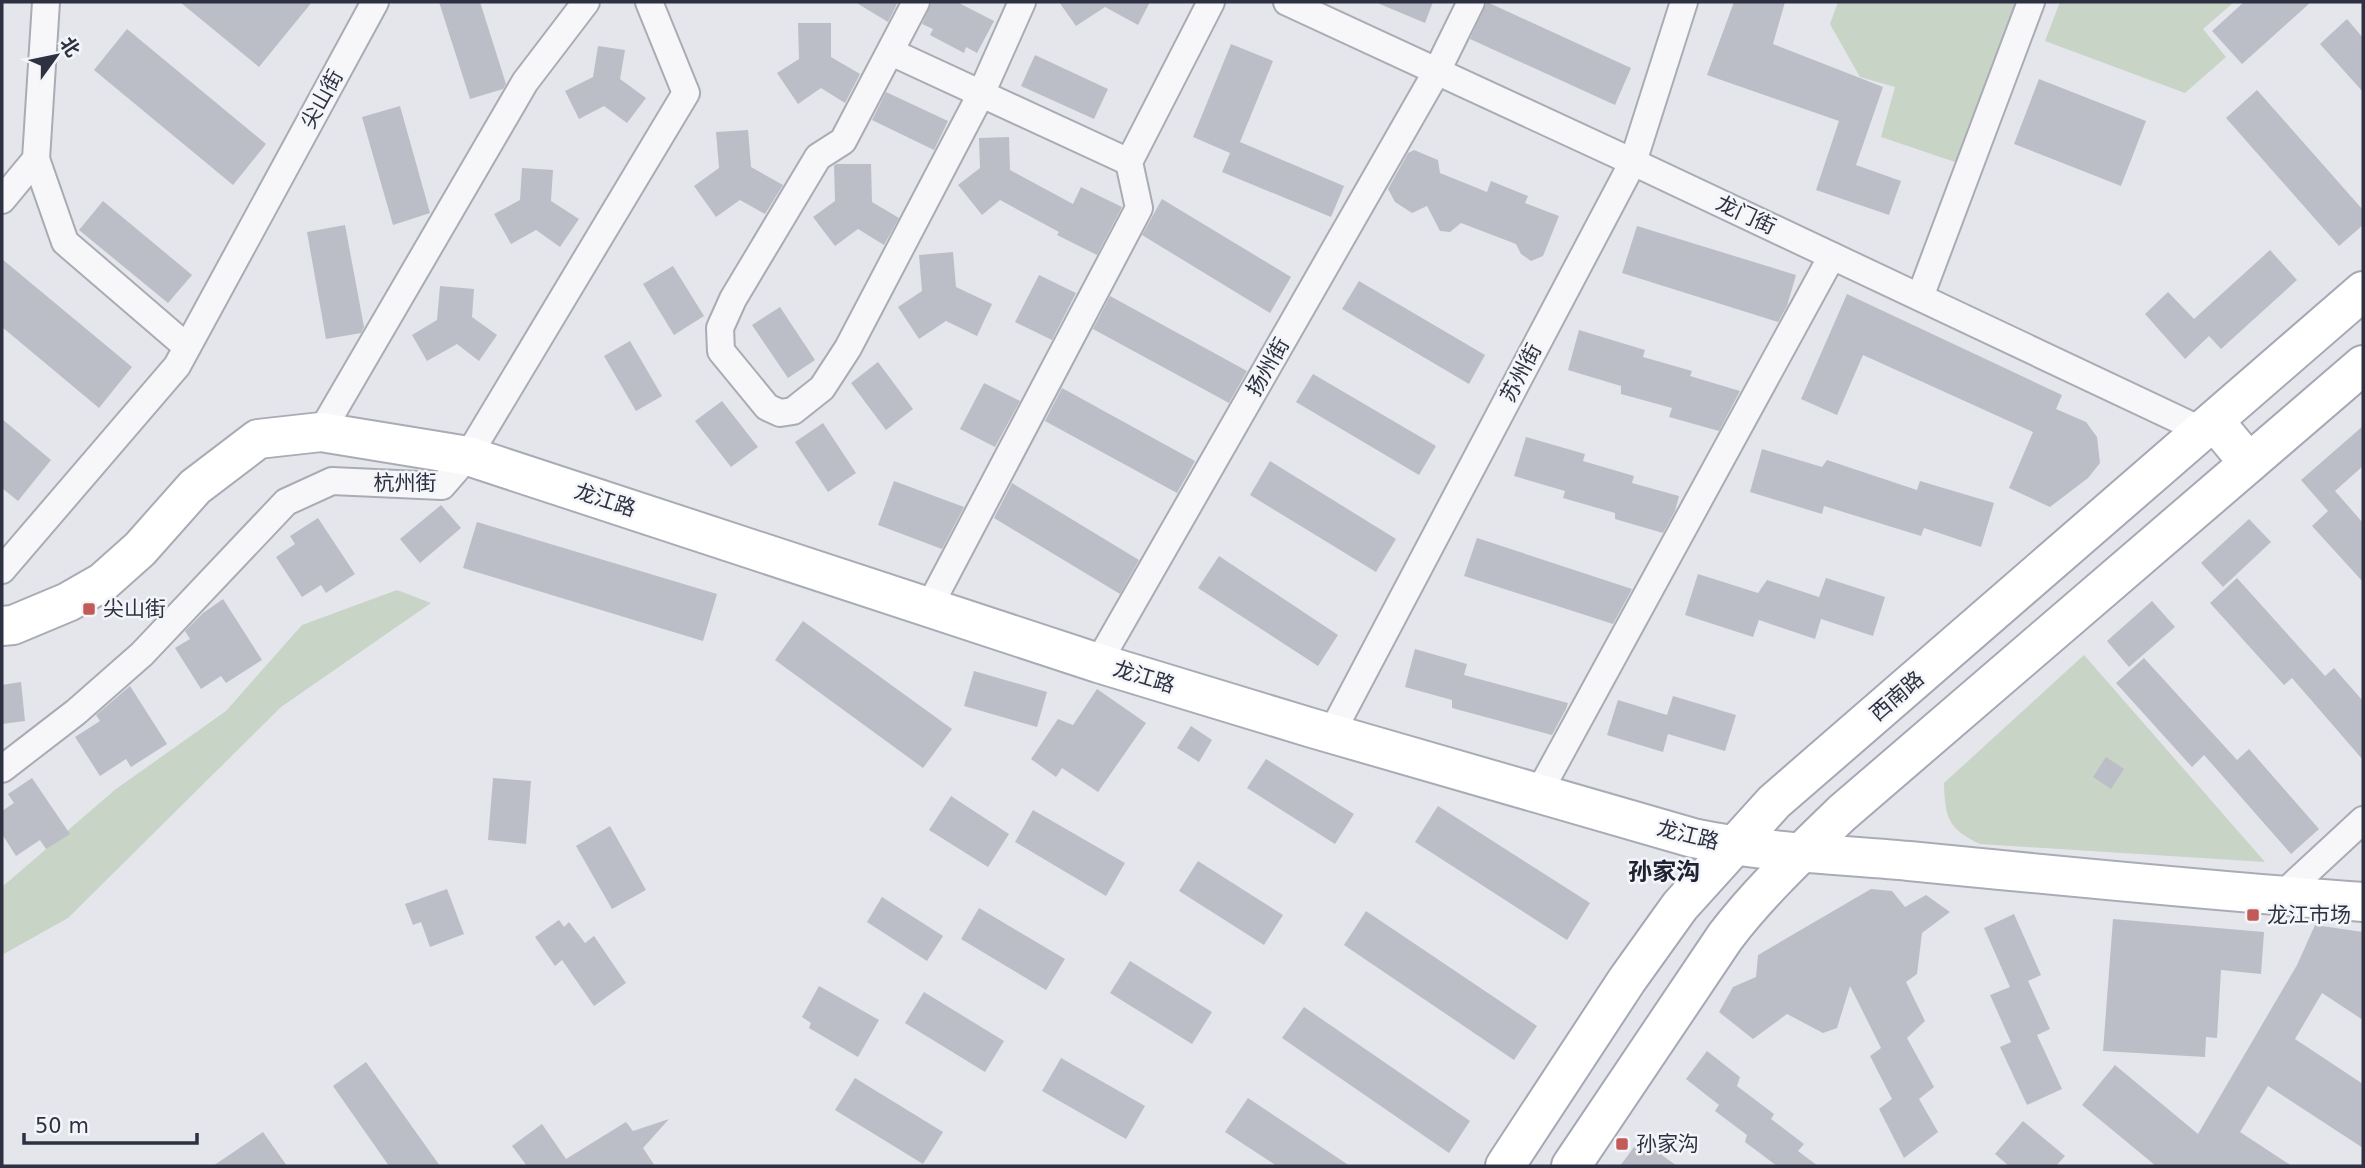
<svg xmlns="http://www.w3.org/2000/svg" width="2365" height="1168" font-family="'DejaVu Sans','Noto Sans SC',sans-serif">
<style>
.green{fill:#c7d4c6}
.building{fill:#bcbec7}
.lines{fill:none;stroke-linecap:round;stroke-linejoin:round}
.street-casing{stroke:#a9acb5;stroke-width:30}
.secondary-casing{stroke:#a9acb5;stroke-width:42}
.primary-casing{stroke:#a5a8b5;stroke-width:42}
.street{stroke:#f7f7f9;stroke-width:26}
.secondary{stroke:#fff;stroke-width:38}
.primary{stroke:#fff;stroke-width:38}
.poi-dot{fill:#c25b57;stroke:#f4f5f8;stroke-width:2.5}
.labels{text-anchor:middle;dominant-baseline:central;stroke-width:5;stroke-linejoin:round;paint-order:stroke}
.street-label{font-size:21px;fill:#2d3141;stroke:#f4f5f8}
.poi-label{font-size:21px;fill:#2d3141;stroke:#f4f5f8;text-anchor:start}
.quarter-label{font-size:24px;font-weight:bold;fill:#1f2233;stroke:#f4f5f8}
</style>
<rect width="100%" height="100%" fill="#e4e6eb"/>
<g class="green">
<polygon points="1838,2 2025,2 1967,166 1881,137 1895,87 1860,77 1830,24"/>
<polygon points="2060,2 2234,2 2203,29 2226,57 2185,93 2045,41"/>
<polygon points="397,590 431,603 281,707 68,918 2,955 2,887 116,789 226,711 302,625"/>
<path d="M2084,655L2265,862L1980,844C1948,829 1945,818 1944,783Z"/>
</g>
<g class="building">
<polygon points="180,2 312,2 259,67"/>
<polygon points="439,2 480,2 506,84 503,89 470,99"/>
<polygon points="855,2 898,2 888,22"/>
<polygon points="932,2 957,2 994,21 977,53 966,47 964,53 930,35 933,29 922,24"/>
<polygon points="1059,2 1150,2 1138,25 1105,7 1076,26"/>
<polygon points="1375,2 1433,2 1425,23"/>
<polygon points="1487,2 1631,68 1615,105 1470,39"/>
<polygon points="1734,2 1785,2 1773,44 1883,87 1856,165 1901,181 1889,215 1816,190 1839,121 1707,75"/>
<polygon points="2244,2 2311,2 2242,64 2212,31"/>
<polygon points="2347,19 2363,38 2363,92 2320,44"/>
<polygon points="798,23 831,23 831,57 860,74 845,103 821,88 798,104 777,73 799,59"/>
<polygon points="127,29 266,144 233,185 94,70"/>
<polygon points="1231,44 1273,61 1240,142 1344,186 1331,217 1222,172 1230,153 1193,137"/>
<polygon points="598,46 625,50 620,79 646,98 627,123 604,106 579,119 565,91 593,77"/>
<polygon points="1035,55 1108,89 1094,119 1021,86"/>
<polygon points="2039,79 2146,121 2121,186 2014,144"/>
<polygon points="2257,90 2363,210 2363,225 2339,246 2226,118"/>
<polygon points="886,92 948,121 934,150 872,120"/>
<polygon points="400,106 430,213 393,225 362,117"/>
<polygon points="748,130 751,167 783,185 765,214 740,200 716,217 694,186 719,168 716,132"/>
<polygon points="1009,137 1010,170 1073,204 1081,187 1122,207 1097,255 1057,235 1059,232 1000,200 982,215 958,185 980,168 979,138"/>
<polygon points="1414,150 1438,160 1440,173 1487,192 1491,181 1528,196 1525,203 1559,216 1543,256 1531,261 1521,254 1516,244 1461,223 1450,232 1440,231 1427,206 1412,213 1395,202 1388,189 1408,153"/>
<polygon points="836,164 871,164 872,202 899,218 884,245 858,229 835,246 813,217 835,201 834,166"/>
<polygon points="522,168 553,170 551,201 579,219 560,247 536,230 511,244 494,214 520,200"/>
<polygon points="1162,199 1291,277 1270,313 1142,235"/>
<polygon points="103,201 192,275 168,303 79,230"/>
<polygon points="345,225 364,327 361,333 326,339 307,232"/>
<polygon points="1637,226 1796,275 1787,306 1778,322 1622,273"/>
<polygon points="2270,250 2297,280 2221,349 2209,336 2185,359 2145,314 2168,292 2194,319"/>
<polygon points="953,252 956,287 992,304 977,336 946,321 919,339 898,307 922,291 919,255"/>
<polygon points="2,259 132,367 99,408 2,327"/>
<polygon points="673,266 704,316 674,335 643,284"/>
<polygon points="1039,275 1076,293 1052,340 1015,322"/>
<polygon points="1359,281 1485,355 1469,384 1342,309"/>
<polygon points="440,286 474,289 472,317 497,335 479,361 457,344 427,361 412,335 437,320"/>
<polygon points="1847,294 2062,395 2056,409 2086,422 2097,437 2100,463 2088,478 2050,507 2009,488 2033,432 1863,355 1837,415 1801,399"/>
<polygon points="1110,296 1247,371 1229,403 1093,329"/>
<polygon points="780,307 815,360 788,378 752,325"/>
<polygon points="1579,330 1645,350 1643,357 1692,371 1690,376 1740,391 1719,431 1669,417 1672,408 1621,394 1621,386 1568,370"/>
<polygon points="630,341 662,396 636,411 604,356"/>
<polygon points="878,362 913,409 886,430 851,383"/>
<polygon points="1313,374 1436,446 1419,475 1296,402"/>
<polygon points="984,383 1020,401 995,447 960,429"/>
<polygon points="1062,388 1195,461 1177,493 1045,421"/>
<polygon points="722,401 758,447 731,467 695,421"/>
<polygon points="2,419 51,460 18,501 2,488"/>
<polygon points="823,423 856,473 828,492 795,442"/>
<polygon points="2363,426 2363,466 2335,491 2363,523 2363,582 2312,526 2328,511 2301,480"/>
<polygon points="1526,437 1585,454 1583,461 1634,476 1632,483 1679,496 1675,511 1663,533 1615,519 1615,513 1563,498 1565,491 1514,476"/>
<polygon points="1762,449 1822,467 1827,460 1917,490 1920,481 1994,503 1981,547 1924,528 1921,536 1824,506 1822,514 1750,492"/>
<polygon points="1270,461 1396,539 1376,572 1250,495"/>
<polygon points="894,481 964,507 942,549 878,525"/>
<polygon points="1012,483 1139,560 1120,594 994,518"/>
<polygon points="441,505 461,528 420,563 400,539"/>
<polygon points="318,518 355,574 326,593 321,585 302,597 276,557 295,544 290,536"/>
<polygon points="2249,519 2271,542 2223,587 2201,563"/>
<polygon points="477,522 717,594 703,641 463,568"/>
<polygon points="1477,538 1632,589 1613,624 1464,576"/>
<polygon points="1219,556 1338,635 1318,666 1198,588"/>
<polygon points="1698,574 1758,593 1767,580 1819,597 1826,578 1885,597 1873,636 1821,619 1815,639 1759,620 1753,637 1685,615"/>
<polygon points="2237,578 2325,676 2334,668 2363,701 2363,760 2292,678 2284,685 2210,603"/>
<polygon points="223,599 262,660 226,683 221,676 201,689 175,648 190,639 185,631 203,613"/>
<polygon points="2152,601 2175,627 2129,667 2107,641"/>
<polygon points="803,621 952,729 923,768 775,660"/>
<polygon points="1415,649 1467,664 1464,675 1568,703 1566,709 1552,735 1452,708 1452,700 1405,687"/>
<polygon points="2144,658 2237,760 2249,749 2319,829 2291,854 2204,755 2192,767 2116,683"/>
<polygon points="974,671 1047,692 1037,727 964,706"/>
<polygon points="21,682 25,721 2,724 2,685"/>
<polygon points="130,686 167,744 131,767 126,759 100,776 75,737 100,721 96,715"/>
<polygon points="1097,689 1146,723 1098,792 1062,768 1056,777 1031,759 1058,719 1073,725"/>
<polygon points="1673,696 1736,715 1725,751 1668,734 1663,752 1607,735 1618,700 1667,715"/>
<polygon points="1191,726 1212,740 1199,762 1177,748"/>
<polygon points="2106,757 2124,769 2111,789 2093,777"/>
<polygon points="1266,759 1354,814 1335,844 1247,788"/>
<polygon points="32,778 70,834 46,849 40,840 16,856 2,834 2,811 14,803 8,794"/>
<polygon points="493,778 531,781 526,844 488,840"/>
<polygon points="951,796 1009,834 988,867 929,830"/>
<polygon points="1438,806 1590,903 1567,940 1415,842"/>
<polygon points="1033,810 1125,863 1106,896 1015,842"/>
<polygon points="610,826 646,890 612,909 576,846"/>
<polygon points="1198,861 1283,915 1264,945 1179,891"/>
<polygon points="447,889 464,934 430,947 421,922 413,925 405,904"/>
<polygon points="1871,889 1892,891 1905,907 1926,895 1950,912 1922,933 1917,974 1906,982 1925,1021 1907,1038 1934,1087 1919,1099 1938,1132 1904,1158 1879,1109 1892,1099 1870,1056 1881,1048 1850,986 1837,1028 1823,1033 1787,1014 1753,1039 1719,1012 1733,987 1756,977 1758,955"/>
<polygon points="882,897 943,936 927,961 867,922"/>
<polygon points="979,908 1065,959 1046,990 961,939"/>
<polygon points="1366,911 1537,1026 1514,1060 1344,945"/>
<polygon points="2014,914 2041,975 2028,981 2050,1029 2037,1035 2062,1089 2027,1105 2000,1047 2011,1042 1990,995 2010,987 1984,928"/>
<polygon points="2113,919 2264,932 2261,974 2221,970 2217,1038 2206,1037 2205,1057 2103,1051"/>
<polygon points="559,920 564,927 569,922 585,943 594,936 626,983 594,1006 562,960 555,966 535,937"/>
<polygon points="2315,925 2363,932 2363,1020 2322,993 2295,1039 2363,1084 2363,1148 2268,1086 2240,1132 2292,1166 2156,1166 2082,1105 2115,1065 2198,1134 2297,965"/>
<polygon points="1130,961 1212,1012 1192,1044 1110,993"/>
<polygon points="819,986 879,1020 858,1057 809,1028 811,1023 802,1017"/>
<polygon points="924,992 1004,1041 985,1072 905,1023"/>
<polygon points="1304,1007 1470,1121 1449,1153 1282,1038"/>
<polygon points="1707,1051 1740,1077 1737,1086 1774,1114 1771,1119 1804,1144 1798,1151 1818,1166 1777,1166 1745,1142 1747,1135 1715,1111 1719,1105 1686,1079"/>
<polygon points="1061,1058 1145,1106 1126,1139 1042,1091"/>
<polygon points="366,1062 440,1166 389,1166 333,1086"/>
<polygon points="855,1078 943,1132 923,1164 835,1110"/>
<polygon points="1248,1098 1350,1166 1277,1166 1225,1132"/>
<polygon points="669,1119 643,1148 655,1166 527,1166 512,1146 542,1124 566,1159 626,1122 633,1131"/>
<polygon points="2023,1121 2065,1156 2056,1166 2009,1166 1995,1154"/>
<polygon points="263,1132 287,1166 213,1166"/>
<polygon points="1640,1139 1677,1166 1620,1166"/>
</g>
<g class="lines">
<g class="street-casing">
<g id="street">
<polyline points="916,2 843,141 818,157 733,299 720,328 721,351 767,407 780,413 793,411 822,388 848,348 981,94 1022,2"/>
<polyline points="1287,2 1633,162 2203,431"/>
<polyline points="891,52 1129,162"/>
<polyline points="36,159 65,242 187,347"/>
<polyline points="2,200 36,159 46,2"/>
<polyline points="1920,297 2031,2"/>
<polyline points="321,432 525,82 586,2"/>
<polyline points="2,570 177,366 375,2"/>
<polyline points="929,607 1139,208 1129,162 1211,2"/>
<polyline points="1098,663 1437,71 1471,2"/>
<polyline points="1331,734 1633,162 1684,2"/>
<polyline points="2,769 76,712 142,654 286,502 332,481 442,486 468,456 686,93 649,2"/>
<polyline points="1538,794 1832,256"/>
<polyline points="2282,895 2363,820"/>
</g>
</g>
<g class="secondary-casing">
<g id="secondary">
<polyline points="2214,421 2249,463"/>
<path d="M2,626L13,625L68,602L103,582L140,549L195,487L258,439L321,432L468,456L1098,663L1312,728L1693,838C1764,853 1836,854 1909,861C2060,876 2212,891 2363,902"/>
</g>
</g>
<g class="primary-casing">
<g id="primary">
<polyline points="1505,1166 1627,980 1680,906 1774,802 2363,291"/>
<path d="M1571,1166L1725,937C1759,892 1802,852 1842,813L2363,365"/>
</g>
</g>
<use href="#street" class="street"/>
<use href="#secondary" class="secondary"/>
<use href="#primary" class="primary"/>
</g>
<g class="poi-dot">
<rect x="82" y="602" width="14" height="14" rx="3.5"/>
<rect x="2246" y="908" width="14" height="14" rx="3.5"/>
<rect x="1615" y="1137" width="14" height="14" rx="3.5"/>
</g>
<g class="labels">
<g class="street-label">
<text transform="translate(322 99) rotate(-61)">尖山街</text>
<text transform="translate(1746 215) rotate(25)">龙门街</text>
<text transform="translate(1268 367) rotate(-60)">扬州街</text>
<text transform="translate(1521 373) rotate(-62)">苏州街</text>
<text x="405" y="483">杭州街</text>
<text transform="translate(605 500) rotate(18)">龙江路</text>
<text transform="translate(1144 677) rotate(17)">龙江路</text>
<text transform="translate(1897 696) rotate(-41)">西南路</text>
<text transform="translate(1688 835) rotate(14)">龙江路</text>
</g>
<g class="poi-label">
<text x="103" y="609">尖山街</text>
<text x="2267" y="915">龙江市场</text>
<text x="1636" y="1144">孙家沟</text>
</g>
<g class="quarter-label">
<text x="1664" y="872">孙家沟</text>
</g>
</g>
<rect width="2365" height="1168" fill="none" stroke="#2d3141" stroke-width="7"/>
<g transform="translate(56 56) rotate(57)" stroke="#f4f5f8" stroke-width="5" paint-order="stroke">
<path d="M0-5L12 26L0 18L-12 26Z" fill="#2d3141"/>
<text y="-10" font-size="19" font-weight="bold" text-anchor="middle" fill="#2d3141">北</text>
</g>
<path d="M24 1133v10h173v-10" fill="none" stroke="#2d3141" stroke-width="3.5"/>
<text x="35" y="1133" font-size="21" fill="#2d3141" stroke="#f4f5f8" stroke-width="5" paint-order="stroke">50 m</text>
</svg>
